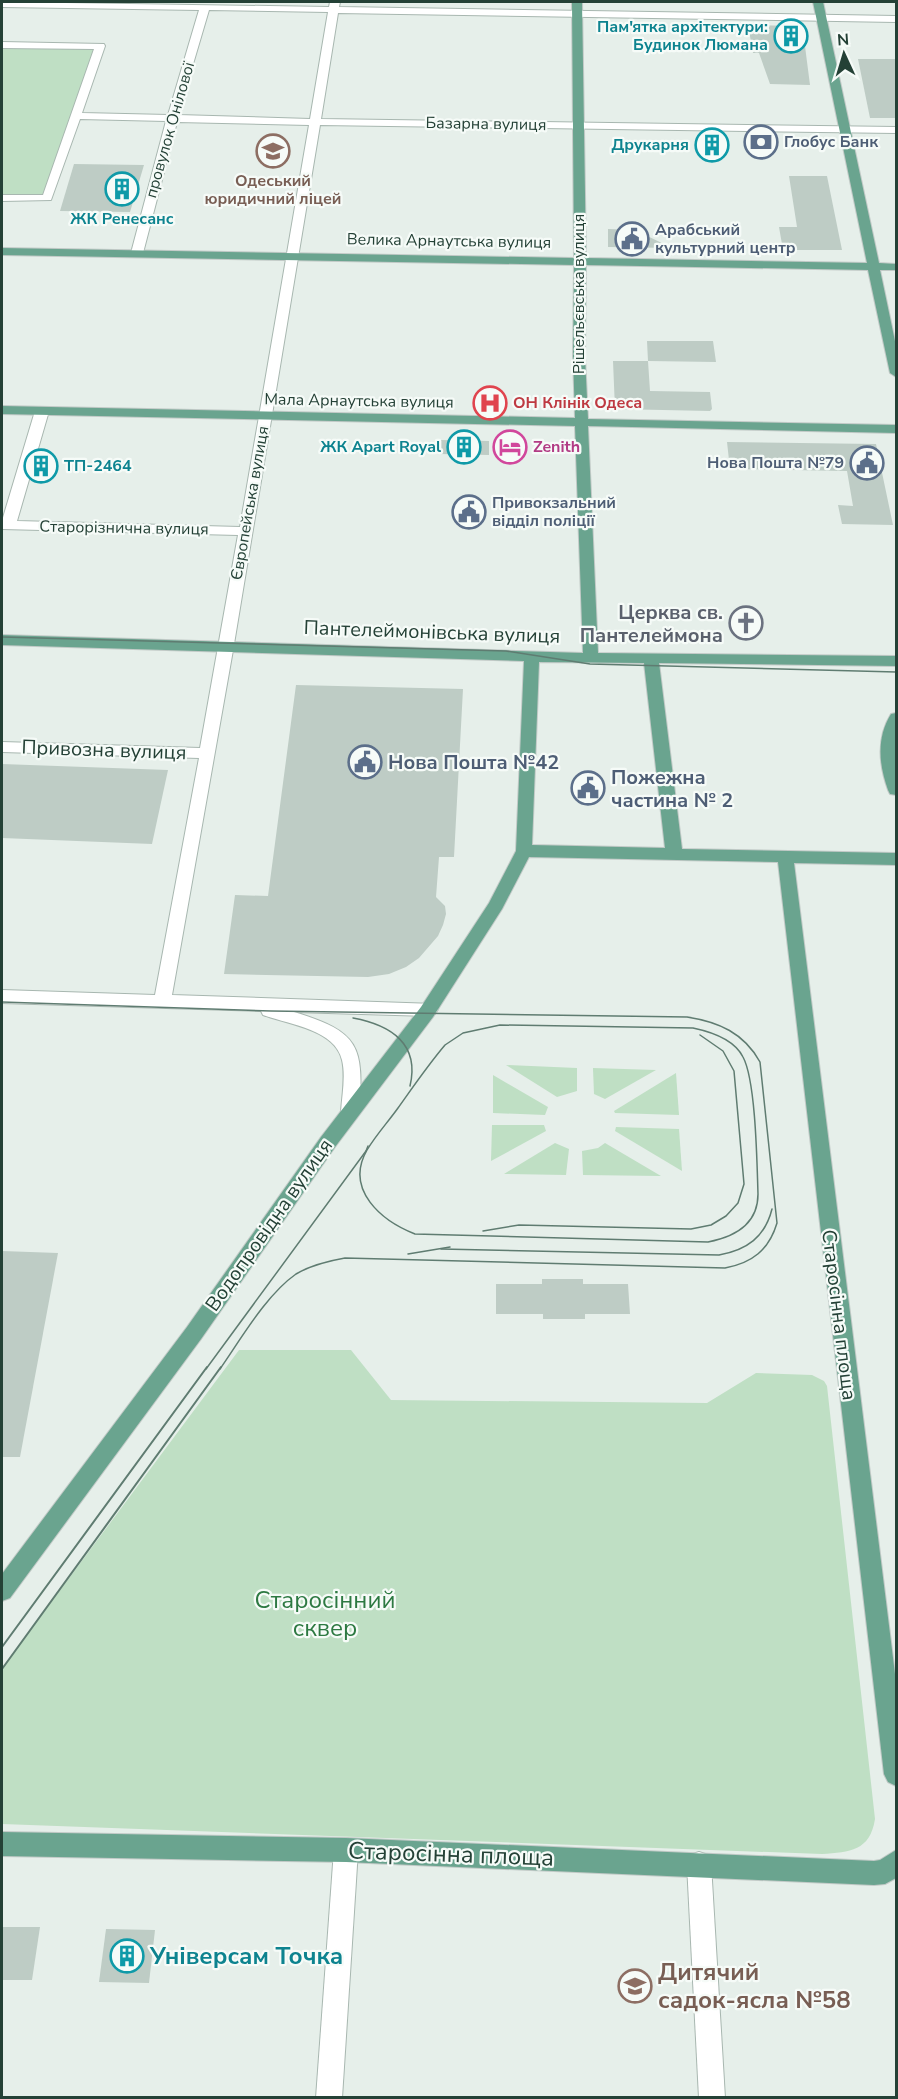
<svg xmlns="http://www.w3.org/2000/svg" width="898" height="2099" font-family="'Nunito Sans',sans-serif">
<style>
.green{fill:#bfdfc4}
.building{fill:#beccc5}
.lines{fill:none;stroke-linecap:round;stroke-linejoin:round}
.minor-casing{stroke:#a8b7b0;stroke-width:2}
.major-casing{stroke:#c2cac7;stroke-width:2}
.minor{fill:#fff;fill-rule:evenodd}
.major{fill:#6aa48f;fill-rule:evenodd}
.tram-far1{stroke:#5f7c71;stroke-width:1.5}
.tram{stroke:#5f7c71;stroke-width:2}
.labels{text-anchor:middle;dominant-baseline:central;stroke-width:4.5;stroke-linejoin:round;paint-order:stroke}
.far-culture-label{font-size:16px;font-weight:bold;fill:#0d838f;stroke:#f6fbf8;text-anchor:end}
.far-street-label{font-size:16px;fill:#244136;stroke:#f6fbf8}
.far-service-label{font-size:16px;font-weight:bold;fill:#4e5e75;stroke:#f6fbf8;text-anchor:start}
.far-education-label{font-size:16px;font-weight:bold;fill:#785e54;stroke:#f6fbf8}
.far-health-label{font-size:16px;font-weight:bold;fill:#be3a42;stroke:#f6fbf8;text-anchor:start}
.far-hotel-label{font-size:16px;font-weight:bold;fill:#b23c85;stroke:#f6fbf8;text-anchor:start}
.worship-label{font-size:20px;font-weight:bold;fill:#5b616d;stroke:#f6fbf8;text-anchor:end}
.street-label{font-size:20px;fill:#244136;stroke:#f6fbf8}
.service-label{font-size:20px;font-weight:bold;fill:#4e5e75;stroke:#f6fbf8;text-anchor:start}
.near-park-label{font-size:24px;fill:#2d7942;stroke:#f6fbf8}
.near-street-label{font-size:24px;fill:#244136;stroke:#f6fbf8}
.near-culture-label{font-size:24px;font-weight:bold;fill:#0d838f;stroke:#f6fbf8;text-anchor:start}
.near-education-label{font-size:24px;font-weight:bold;fill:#785e54;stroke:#f6fbf8;text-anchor:start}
</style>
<rect width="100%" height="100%" fill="#e6efea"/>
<g class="green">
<polygon points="2,45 100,46 47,198 2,198"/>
<polygon points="506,1065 577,1068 577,1091 557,1097"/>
<polygon points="593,1069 593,1068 656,1070 605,1099 594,1094"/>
<polygon points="676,1073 679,1115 615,1113 614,1111"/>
<polygon points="493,1075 548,1107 545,1115 493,1113"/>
<polygon points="492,1125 544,1125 546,1131 491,1161"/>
<polygon points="616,1127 679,1129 682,1171 615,1131"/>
<polygon points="555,1143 569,1149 566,1175 504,1174"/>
<polygon points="605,1143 661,1176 583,1175 582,1151 598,1148"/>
<path d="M239,1350H351L391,1400L707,1403L756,1373L812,1375L824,1381L827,1386L875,1819C870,1851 850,1852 822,1854L2,1824V1668Z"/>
</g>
<g class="building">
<polygon points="802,23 810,85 770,84 759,53 753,53 748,25 794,26"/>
<polygon points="858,59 897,59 896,118 870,118"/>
<polygon points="74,164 144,165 130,212 60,211"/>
<polygon points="789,176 827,176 842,250 783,250 779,227 797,227"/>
<polygon points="608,229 635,230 672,248 608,247"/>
<polygon points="647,341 713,341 716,362 648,361 650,391 710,392 712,409 710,411 615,409 613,361 648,361"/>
<polygon points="440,440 489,441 489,455 439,454"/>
<polygon points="727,442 876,444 893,525 842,524 838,505 853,506 847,471 730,469"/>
<polygon points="296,685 463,689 454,857 439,857 436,897 445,906 446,914 443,925 438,936 419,958 406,967 389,974 368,977 224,974 235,895 268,896"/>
<polygon points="2,764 168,770 152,844 2,838"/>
<polygon points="2,1251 58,1253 20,1457 2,1457"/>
<polygon points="542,1279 583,1279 583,1284 628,1284 630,1314 585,1314 585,1319 543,1319 543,1314 496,1314 496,1284 542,1284"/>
<polygon points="2,1927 40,1927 32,1980 2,1980"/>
<polygon points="106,1929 155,1930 149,1983 99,1982"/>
</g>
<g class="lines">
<g class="minor-casing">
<g id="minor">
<path d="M2,2L329,7L330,2H340L339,7L896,16V22L338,13L321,119L896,127V133L320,125L233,650L172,995L435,1004L438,1009L435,1014L429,1016L294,1012C360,1032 364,1046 359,1112L357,1117L350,1119L343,1117L341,1112C342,1095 346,1076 342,1060C335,1029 287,1024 263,1015L261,1011L2,1003V990L155,995L199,758L2,752V742L200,748L238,535L2,529V521L35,411L42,407L49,411L17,521L240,527L309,125L177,122L143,253L137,257L133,255L131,253L166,121L80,119L51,200L2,201V195H43L94,49L2,48V42L104,44L105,46L82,113L168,115L199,10L2,7ZM209,10L328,12L310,119L178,115Z"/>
<polygon points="346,1838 355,1841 358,1850 342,2098 316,2098 334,1850 337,1841"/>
<polygon points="699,1852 708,1855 711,1864 725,2098 699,2098 687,1864 690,1855"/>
</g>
</g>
<g class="major-casing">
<g id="major">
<path d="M572,2H582L586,258L867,263L813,2H823L879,263L896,264V270H880L896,346V377L890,373L868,270L586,265L585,357L588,419L896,425V433L588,426L598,653L896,656V666L659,663L682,849L896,853V865L794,863L896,1682V1786L888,1782L884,1774L778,862L529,857L502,909L433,1017L335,1147L201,1339L10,1598L2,1601V1574L187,1327L321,1137L421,1007L489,903L516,851L524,661L2,645V635L583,653L575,426L2,414V406L575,418L573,357L574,265L2,255V248L574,258ZM539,662L644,663L665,848L532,845Z"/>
<path d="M896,713V795L890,794L888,790C879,765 876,738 891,714Z"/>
<polygon points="2,1832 346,1838 874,1861 880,1860 896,1850 896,1878 885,1884 874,1885 346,1862 2,1856"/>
</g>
</g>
<use href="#minor" class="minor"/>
<use href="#major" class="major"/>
<g class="tram-far1">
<polyline points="2,637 506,651 590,664 896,672"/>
<path d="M2,1002L271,1011L687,1017C719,1022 744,1033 760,1062L777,1223C769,1250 752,1263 725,1268L345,1258C328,1261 311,1265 296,1274C266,1295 241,1339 220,1369"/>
<path d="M353,1018C391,1025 420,1044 410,1086"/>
<path d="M500,1025L693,1028C712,1032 734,1039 743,1057C756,1081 757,1165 758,1194C758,1224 734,1237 708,1242L415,1234C382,1221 344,1190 367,1150C376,1135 388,1122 398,1108C413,1087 428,1065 445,1045L463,1033Z"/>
<polyline points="366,1151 368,1146"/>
<polyline points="483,1231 519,1225 691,1229 711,1225 726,1216 738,1203 744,1184 734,1071 723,1051 700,1035"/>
<path d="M441,1249L719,1255C747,1250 765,1237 772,1209"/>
<polyline points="408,1254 450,1247"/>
<polyline points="206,1369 366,1151"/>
</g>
<g class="tram">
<polyline points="2,1647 207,1367"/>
<polyline points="2,1669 221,1367"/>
</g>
</g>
<defs>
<g id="building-ring" transform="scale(1.725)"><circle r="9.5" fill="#f6fbf8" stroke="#0f9aa8" stroke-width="1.5"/><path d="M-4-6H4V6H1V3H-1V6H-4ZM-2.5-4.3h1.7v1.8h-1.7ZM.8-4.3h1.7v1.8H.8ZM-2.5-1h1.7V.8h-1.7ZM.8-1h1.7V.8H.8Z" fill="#0f9aa8"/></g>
<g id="bank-ring" transform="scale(1.725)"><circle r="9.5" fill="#f6fbf8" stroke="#5c6f8a" stroke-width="1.5"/><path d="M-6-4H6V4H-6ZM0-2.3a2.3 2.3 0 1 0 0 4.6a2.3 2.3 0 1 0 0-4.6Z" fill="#5c6f8a"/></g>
<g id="school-ring" transform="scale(1.725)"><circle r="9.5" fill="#f6fbf8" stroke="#8d6e63" stroke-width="1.5"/><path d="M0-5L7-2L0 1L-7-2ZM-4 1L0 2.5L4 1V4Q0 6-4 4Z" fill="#8d6e63"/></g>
<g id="civic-ring" transform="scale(1.725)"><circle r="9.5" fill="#f6fbf8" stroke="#5c6f8a" stroke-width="1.5"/><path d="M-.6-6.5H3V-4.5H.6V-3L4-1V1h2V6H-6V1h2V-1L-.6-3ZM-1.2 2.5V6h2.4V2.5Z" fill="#5c6f8a"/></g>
<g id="hospital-ring" transform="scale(1.725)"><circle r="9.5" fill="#f6fbf8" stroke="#e0444e" stroke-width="1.5"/><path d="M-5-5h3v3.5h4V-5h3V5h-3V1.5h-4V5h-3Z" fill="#e0444e"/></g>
<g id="hotel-ring" transform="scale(1.725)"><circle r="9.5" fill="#f6fbf8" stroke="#d1479c" stroke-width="1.5"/><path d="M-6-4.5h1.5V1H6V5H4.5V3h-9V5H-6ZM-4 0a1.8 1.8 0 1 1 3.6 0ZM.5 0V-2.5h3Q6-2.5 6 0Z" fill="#d1479c"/></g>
<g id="church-ring" transform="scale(1.725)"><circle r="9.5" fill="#f6fbf8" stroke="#6b7280" stroke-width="1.5"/><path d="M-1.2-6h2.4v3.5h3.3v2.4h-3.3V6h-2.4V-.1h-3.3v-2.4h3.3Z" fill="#6b7280"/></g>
</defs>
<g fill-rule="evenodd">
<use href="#building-ring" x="791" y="36"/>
<use href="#bank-ring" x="761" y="142"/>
<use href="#building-ring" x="712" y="145"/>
<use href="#school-ring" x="273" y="151"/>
<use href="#building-ring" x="122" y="189"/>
<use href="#civic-ring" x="632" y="239"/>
<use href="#hospital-ring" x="490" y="403"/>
<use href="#building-ring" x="464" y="447"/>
<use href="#hotel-ring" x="510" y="447"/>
<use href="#civic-ring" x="867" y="463"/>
<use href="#building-ring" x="41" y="466"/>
<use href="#civic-ring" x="469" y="512"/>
<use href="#church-ring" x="746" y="623"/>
<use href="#civic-ring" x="365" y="762"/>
<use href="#civic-ring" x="588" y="788"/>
<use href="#building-ring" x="127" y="1956"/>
<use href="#school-ring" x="635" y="1986"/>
</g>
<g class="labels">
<g class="far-culture-label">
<text x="768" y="27">Пам'ятка архітектури:<tspan x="768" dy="18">Будинок Люмана</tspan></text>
<text x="689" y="145">Друкарня</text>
<text x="122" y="219" text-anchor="middle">ЖК Ренесанс</text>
<text x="441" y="447">ЖК Apart Royal</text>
<text x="64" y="466" text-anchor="start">ТП-2464</text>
</g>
<g class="far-street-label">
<text transform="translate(486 124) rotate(1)">Базарна вулиця</text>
<text transform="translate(170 130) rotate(-74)">провулок Онілової</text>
<text transform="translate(449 241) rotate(1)">Велика Арнаутська вулиця</text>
<text transform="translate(579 294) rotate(-90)">Рішельєвська вулиця</text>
<text transform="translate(359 401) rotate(1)">Мала Арнаутська вулиця</text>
<text transform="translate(250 503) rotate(-80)">Європейська вулиця</text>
<text transform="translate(124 528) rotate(1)">Старорізнична вулиця</text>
</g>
<g class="far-service-label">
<text x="784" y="142">Глобус Банк</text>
<text x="655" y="230">Арабський<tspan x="655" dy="18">культурний центр</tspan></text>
<text x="844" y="463" text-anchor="end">Нова Пошта №79</text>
<text x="492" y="503">Привокзальний<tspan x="492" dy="18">відділ поліції</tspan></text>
</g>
<g class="far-education-label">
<text x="273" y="181">Одеський<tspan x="273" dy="18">юридичний ліцей</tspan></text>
</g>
<g class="far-health-label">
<text x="513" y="403">ОН Клінік Одеса</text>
</g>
<g class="far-hotel-label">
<text x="533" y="447">Zenith</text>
</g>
<g class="worship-label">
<text x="723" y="612">Церква св.<tspan x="723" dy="23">Пантелеймона</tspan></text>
</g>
<g class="street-label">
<text transform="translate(432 632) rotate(2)">Пантелеймонівська вулиця</text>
<text transform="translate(104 750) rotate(2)">Привозна вулиця</text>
<text transform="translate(269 1225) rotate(-55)">Водопровідна вулиця</text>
<text transform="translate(839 1315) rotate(83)">Старосінна площа</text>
</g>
<g class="service-label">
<text x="388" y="762">Нова Пошта №42</text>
<text x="611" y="777">Пожежна<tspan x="611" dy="23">частина № 2</tspan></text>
</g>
<g class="near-park-label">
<text x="325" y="1600">Старосінний<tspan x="325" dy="28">сквер</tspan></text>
</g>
<g class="near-street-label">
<text transform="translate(451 1854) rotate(2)">Старосінна площа</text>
</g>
<g class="near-culture-label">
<text x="150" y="1956">Універсам Точка</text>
</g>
<g class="near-education-label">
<text x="658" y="1972">Дитячий<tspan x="658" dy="28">садок-ясла №58</tspan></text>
</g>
</g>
<rect width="898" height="2099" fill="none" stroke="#244136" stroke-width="6"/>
<g transform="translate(844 54) rotate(356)" stroke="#f6fbf8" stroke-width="4.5" paint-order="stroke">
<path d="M0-4.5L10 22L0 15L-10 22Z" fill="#244136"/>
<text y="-9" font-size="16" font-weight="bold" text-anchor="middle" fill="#244136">N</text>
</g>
</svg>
